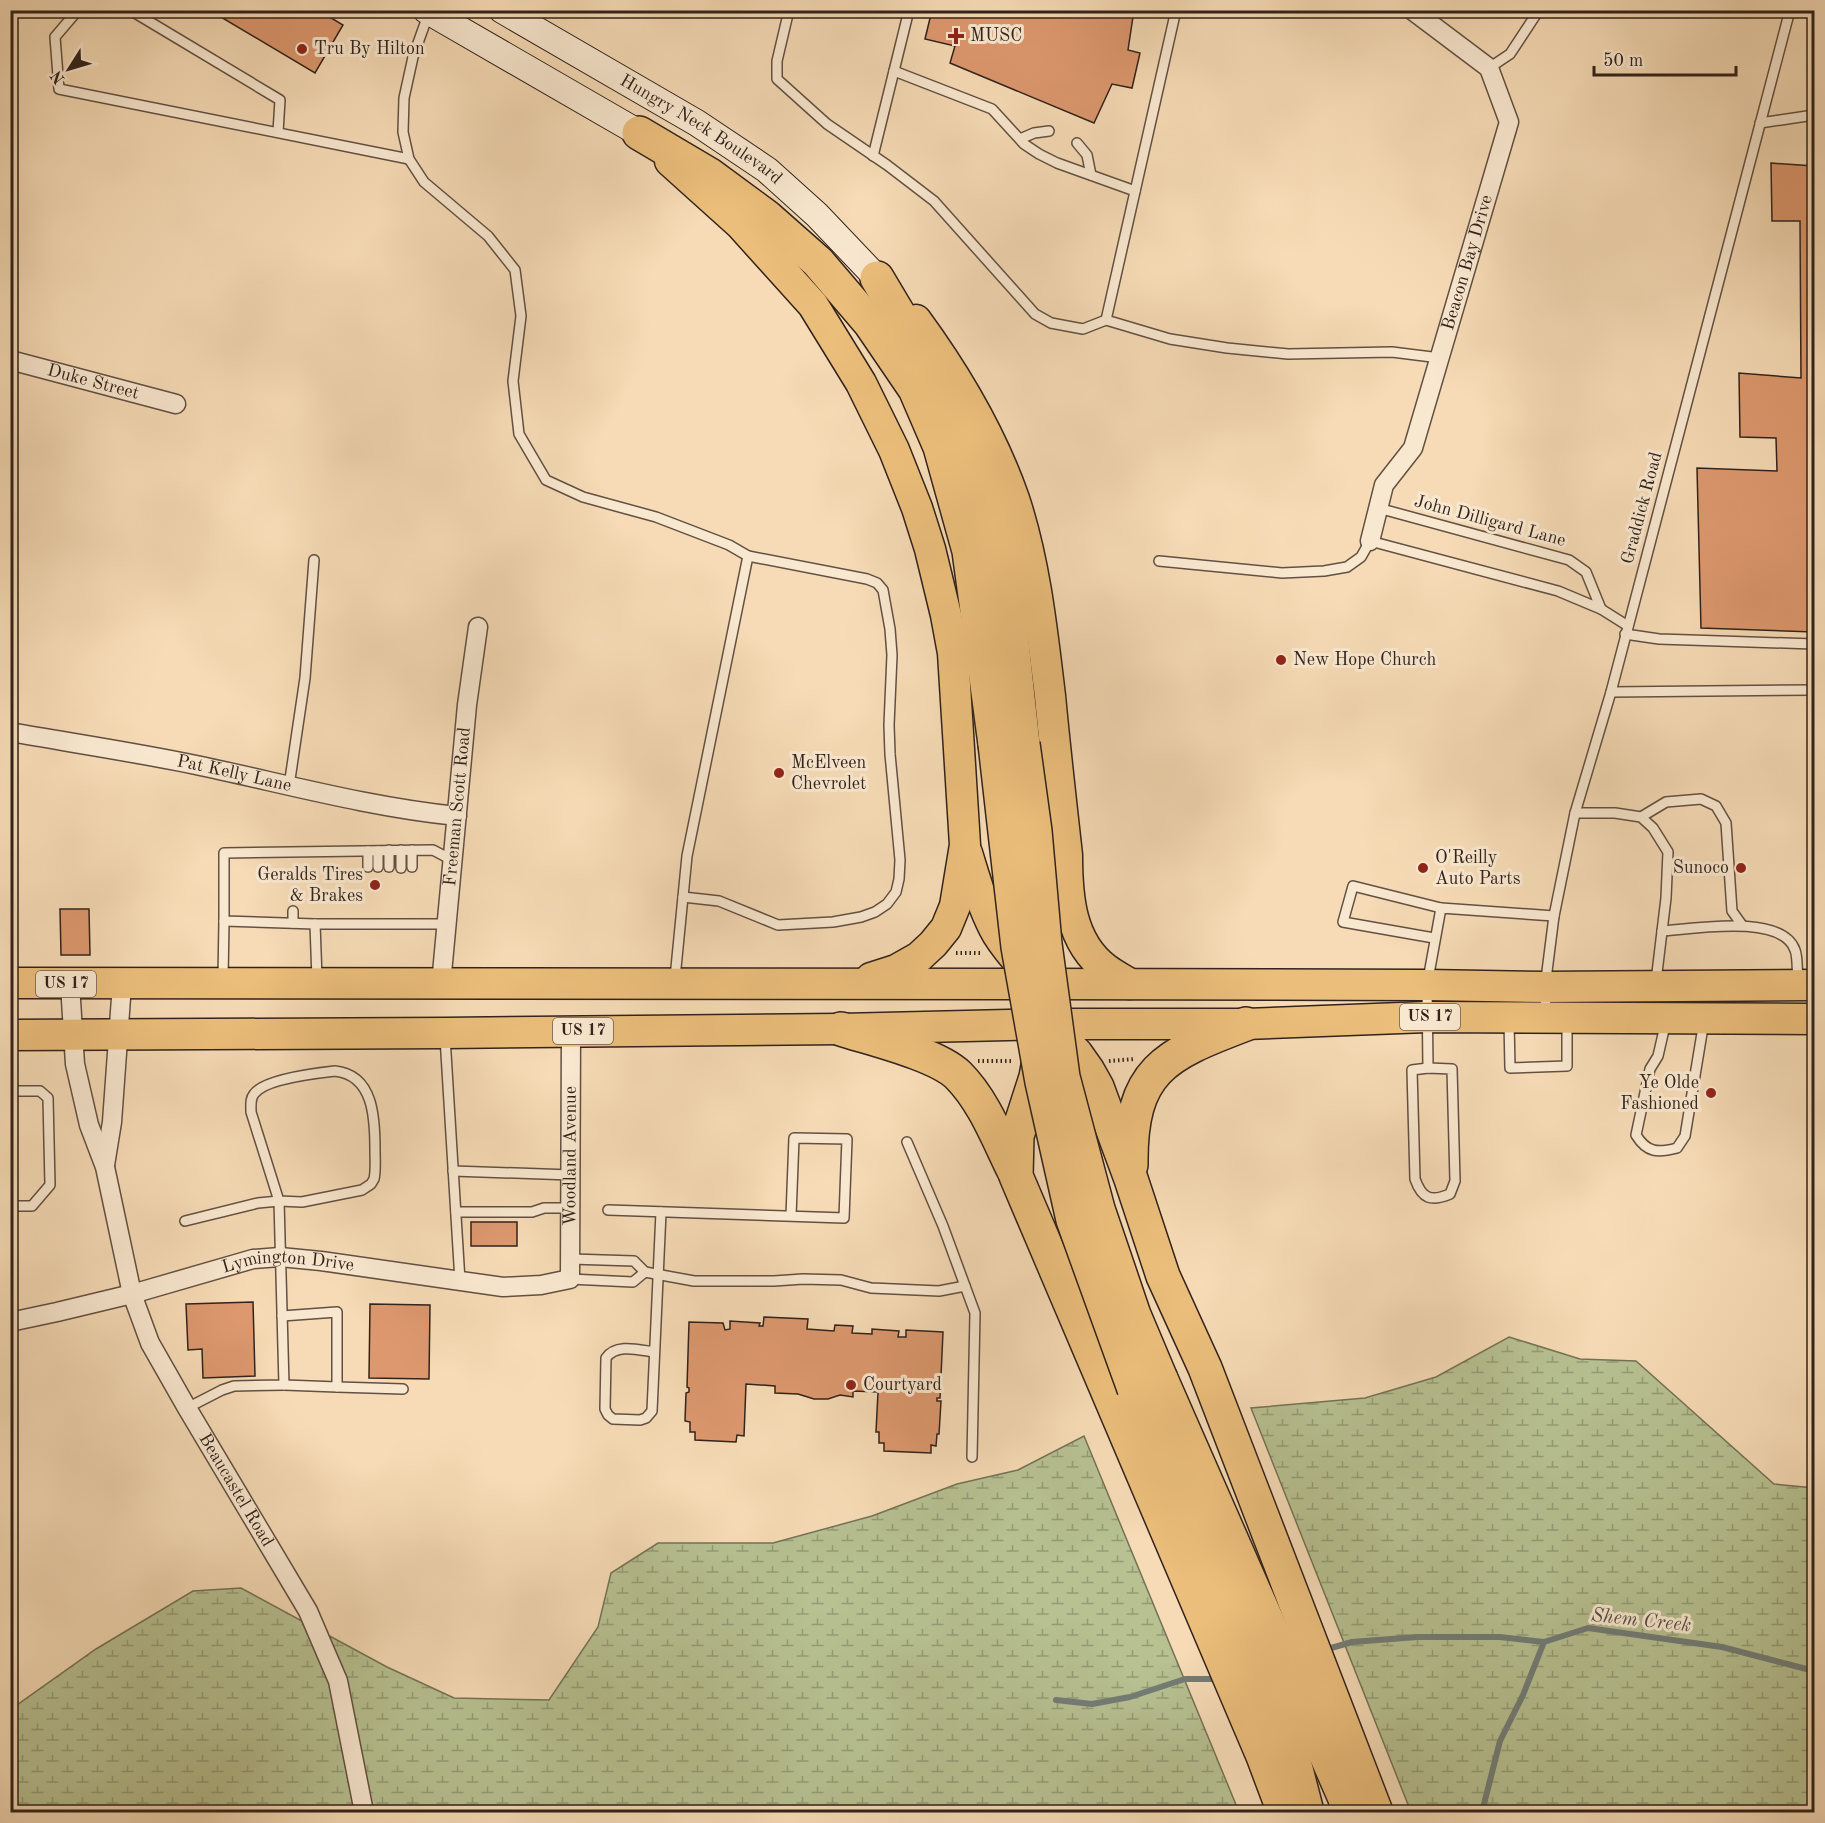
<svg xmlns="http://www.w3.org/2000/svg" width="1825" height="1823" font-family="'Old Standard TT',serif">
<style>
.wetland{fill:url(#wetland-marsh);stroke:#747256;stroke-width:1.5}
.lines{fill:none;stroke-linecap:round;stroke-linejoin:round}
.stream{stroke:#727d77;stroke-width:6}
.building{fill:#dd986e;stroke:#31221b;stroke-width:1.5}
.service-casing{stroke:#625042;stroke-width:12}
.minor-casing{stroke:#625042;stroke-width:21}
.secondary-casing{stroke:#31221b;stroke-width:28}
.trunk-casing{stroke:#31221b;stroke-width:33}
.motorway-casing{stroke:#31221b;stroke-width:36}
.path{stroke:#31221b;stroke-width:4;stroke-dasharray:1.5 3;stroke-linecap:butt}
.service{stroke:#f9e8d0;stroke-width:9}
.minor{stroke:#f9e8d0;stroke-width:18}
.secondary{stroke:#f9e8d0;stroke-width:26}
.trunk{stroke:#ebbe7b;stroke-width:30}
.motorway{stroke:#ebbe7b;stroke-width:33}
.motorway-bridge-casing{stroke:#31221b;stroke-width:36;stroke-linecap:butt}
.motorway-bridge{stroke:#ebbe7b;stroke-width:33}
.poi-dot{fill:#8f2418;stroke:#f9e8d0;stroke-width:2}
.labels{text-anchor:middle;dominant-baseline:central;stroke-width:6;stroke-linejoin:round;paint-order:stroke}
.shield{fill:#f9e8d0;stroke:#6d5d51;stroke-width:1.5}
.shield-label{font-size:16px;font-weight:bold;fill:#31221b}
.poi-label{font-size:18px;fill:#31221b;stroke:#f9e8d0;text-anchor:start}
.street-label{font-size:18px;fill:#31221b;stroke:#f9e8d0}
.water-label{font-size:20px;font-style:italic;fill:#525049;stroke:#f9e8d0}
</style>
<defs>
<pattern id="wetland-marsh" width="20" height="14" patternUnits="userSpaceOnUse" patternTransform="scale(1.5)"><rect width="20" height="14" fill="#b7c192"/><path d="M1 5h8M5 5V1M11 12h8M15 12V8" fill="none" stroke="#959c76"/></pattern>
</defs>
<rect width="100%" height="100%" fill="#f6dbb6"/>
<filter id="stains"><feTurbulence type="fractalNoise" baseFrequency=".00333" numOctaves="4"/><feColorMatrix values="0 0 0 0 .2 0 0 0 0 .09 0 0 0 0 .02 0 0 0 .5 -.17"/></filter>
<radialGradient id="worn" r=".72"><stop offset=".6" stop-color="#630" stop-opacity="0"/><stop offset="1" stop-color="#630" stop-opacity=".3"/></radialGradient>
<g class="wetland">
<polygon points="1509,1337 1580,1359 1636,1361 1774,1484 1814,1488 1814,1812 1411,1812 1251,1408 1365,1398 1436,1377"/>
<polygon points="1084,1436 1239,1812 11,1812 10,1710 96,1649 193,1591 241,1588 387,1667 454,1698 549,1700 598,1627 611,1573 658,1543 773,1543 872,1516 957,1484 1018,1470"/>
</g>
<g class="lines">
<g class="stream">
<polyline points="1324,1650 1352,1642 1417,1637 1500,1637 1544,1642 1588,1628 1722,1647 1814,1671"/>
<polyline points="1056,1700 1092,1704 1130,1697 1185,1679 1219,1679"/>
<polyline points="1482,1812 1500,1741 1523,1695 1544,1642"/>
</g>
</g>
<g class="building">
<polygon points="209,10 318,10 343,25 315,73"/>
<polygon points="932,10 949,14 950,10 1134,10 1128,50 1140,53 1132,88 1112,84 1094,123 950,63 955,46 925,39"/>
<polygon points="1771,163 1814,166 1814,632 1701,628 1697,468 1777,471 1776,438 1740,437 1739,373 1801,378 1800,221 1772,221"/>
<polygon points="60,909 89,909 90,955 61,955"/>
<rect x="471" y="1222" width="46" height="24"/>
<polygon points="253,1302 255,1376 203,1378 202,1349 188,1350 186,1304"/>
<polygon points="370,1304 430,1305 429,1379 369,1378"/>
<polygon points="764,1317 808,1319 807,1329 834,1331 835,1325 853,1326 852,1333 872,1334 872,1329 899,1331 898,1337 906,1337 906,1330 943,1332 940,1398 937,1398 937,1401 941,1401 939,1434 937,1434 936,1446 931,1445 931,1453 884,1451 884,1443 879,1443 879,1432 876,1432 878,1392 853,1391 853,1397 840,1395 828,1399 814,1399 798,1394 775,1393 775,1386 746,1384 744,1436 737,1435 736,1442 695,1440 695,1432 690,1432 690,1422 685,1421 686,1393 689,1392 689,1388 687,1387 689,1322 723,1323 725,1330 730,1329 730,1321 760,1323 759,1326 763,1326"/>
</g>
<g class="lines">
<g class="service-casing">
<g id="service">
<polyline points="78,10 55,37 59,89 409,159"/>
<polyline points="130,10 280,100 278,132"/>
<polyline points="789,10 777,61 777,79 827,124 887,165 934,201 1035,314 1051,323 1083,329 1106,320 1176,10"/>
<polyline points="428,15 413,57 404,98 403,132 409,159 424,182 488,236 515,270 521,316 513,381 519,434 546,480 583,497 656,517 729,545 748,556 867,579 877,583 883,590 890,629 892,655 889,725 890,754 900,860 899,879 896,892 887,904 875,912 861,917 833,922 778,925 719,901 683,897"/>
<polyline points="1489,68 1510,54 1539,10"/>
<polyline points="894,71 992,109 1024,144 1039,154 1057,163 1135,191"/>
<polyline points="1760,123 1814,115"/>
<polyline points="1020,139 1034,133 1049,131"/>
<polyline points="1077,143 1087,155 1091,175"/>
<polyline points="873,156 909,10"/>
<polyline points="1106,320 1170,339 1227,348 1288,354 1392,352 1440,358"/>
<polyline points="1159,561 1282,573 1324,571 1347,567 1361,557 1370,541 1558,591 1601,609 1586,572 1569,560 1378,508"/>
<polyline points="1601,609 1628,626"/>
<polyline points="1625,634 1659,639 1814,644"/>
<polyline points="1611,692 1814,690"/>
<polyline points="289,786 305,678 314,560"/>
<polyline points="1575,813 1615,813 1641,817 1653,828 1668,852 1666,898 1656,981"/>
<polyline points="1641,817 1666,802 1701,799 1716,806 1726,823 1732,911 1742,925"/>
<polyline points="389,850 389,867"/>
<polyline points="412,850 412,867"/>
<polyline points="368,851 368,867"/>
<polyline points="378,851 378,867"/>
<polyline points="401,868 401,850"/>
<polyline points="293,911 293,923"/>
<polyline points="315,924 317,979"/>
<polyline points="446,924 315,924 224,921 224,853 433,850 452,860"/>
<path d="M1662,931C1692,929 1782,913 1795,950C1798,957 1797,974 1798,983"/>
<polyline points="1434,938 1343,922 1353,886 1441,908"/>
<polyline points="223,978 224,921"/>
<polyline points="675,978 687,856 748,556"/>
<polyline points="1546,1015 1545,987 1554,916 1575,813 1611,692 1790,10"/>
<path d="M1666,1021L1658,1056L1650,1069L1636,1135C1647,1153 1658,1153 1677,1148L1685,1136L1704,1021"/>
<polyline points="1509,1022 1510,1068 1567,1066 1567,1023"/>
<polyline points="445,1037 460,1281"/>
<path d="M1428,1068L1452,1069L1455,1181L1450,1194C1431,1202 1422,1199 1415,1179L1412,1070Z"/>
<polyline points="1428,1068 1427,985 1441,908 1554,916"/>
<path d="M335,1071C374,1075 375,1119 375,1150C375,1160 376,1170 374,1179L371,1184L362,1190L302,1202L279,1201L251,1112C251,1105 250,1099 254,1094C264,1079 317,1073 335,1071Z"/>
<polyline points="10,1091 40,1091 48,1098 50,1185 32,1206 10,1206"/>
<polyline points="907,1142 943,1226 975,1313 972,1457"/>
<polyline points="453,1171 571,1175"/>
<polyline points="608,1210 844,1218 847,1139 794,1138 791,1216"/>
<polyline points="456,1212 532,1212 544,1208 571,1208"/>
<polyline points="185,1221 258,1203 279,1201 284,1385 234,1386 222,1390 187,1408"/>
<polyline points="645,1272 694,1281 774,1281 803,1279 841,1280 871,1288 939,1291 965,1286"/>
<polyline points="570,1279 633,1282 645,1272 634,1261 571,1259"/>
<polyline points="282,1316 337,1312 337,1387 284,1385"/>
<path d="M654,1352C639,1350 616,1343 606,1358L605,1409L608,1415L613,1419L640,1420L646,1418L652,1411L661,1212"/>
<polyline points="337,1387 403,1389"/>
</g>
</g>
<g class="minor-casing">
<g id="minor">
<path id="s1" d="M10,360L176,404"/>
<path id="s2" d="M1370,541L1384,485L1413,448L1509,122L1489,68L1412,10"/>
<path id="s3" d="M10,732C72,743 134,752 196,765C282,783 368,807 457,816"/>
<path id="s4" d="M70,984L75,1064L89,1125L105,1167L132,1294L150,1343L187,1408L308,1611L338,1681L364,1812"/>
<path id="s5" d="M441,984L467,705L478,627"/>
<polyline points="105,1165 112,1122 122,984"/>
<path id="s6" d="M10,1322L57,1312L132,1294L253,1259L280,1257L321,1261L503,1287L541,1285L570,1279L571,1031"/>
</g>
</g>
<g class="secondary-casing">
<g id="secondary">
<polyline points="426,10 639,133"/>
<path id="s7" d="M502,10L697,123L767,170L817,215L877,278"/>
</g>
</g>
<g class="trunk-casing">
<g id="trunk">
<polyline points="670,161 740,224 813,305 861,383 894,450 917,508 930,549 946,615 953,653 965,845 955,906 946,928 933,944 919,957 896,970 871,978"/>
<path d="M916,320C957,376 991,433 1014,499C1035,562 1042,630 1050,696C1055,749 1061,802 1067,855C1067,896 1070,942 1106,969C1114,975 1122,979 1130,984"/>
<path d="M967,853C975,879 982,905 994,928C1002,944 1014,956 1025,970"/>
<polyline points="10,983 1038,984 1427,985 1545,987 1814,985"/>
<polyline points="10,1035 445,1033 841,1029 1046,1024 1246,1024 1427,1017 1814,1019"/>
</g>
</g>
<g class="motorway-casing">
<g id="motorway">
<polyline points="639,133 710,175 767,217 818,262 870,323 915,389 940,447 969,551 995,744"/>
<polyline points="877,278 914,340 950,405 983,486 997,545 1009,614 1023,744"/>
<polyline points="1046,1024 1076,1054 1088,1071 1097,1087 1131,1179 1163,1276 1205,1368 1376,1812"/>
<path d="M841,1029C872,1039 936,1054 958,1075C984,1101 998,1139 1014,1171"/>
<polyline points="1040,1055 1036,1077 1017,1136 1016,1176 1263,1756 1284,1812"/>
<path d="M1131,1165C1130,1070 1164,1055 1246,1024"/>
<polyline points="1161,1379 1351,1812"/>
<polyline points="1134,1389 1294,1761 1307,1812"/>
</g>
</g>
<g class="path">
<polyline points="956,953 981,953"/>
<polyline points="978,1061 1013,1061"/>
<polyline points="1109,1061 1135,1059"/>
</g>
<use href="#service" class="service"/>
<use href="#minor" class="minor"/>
<use href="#secondary" class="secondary"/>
<use href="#trunk" class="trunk"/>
<use href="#motorway" class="motorway"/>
<g class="motorway-bridge-casing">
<g id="motorway-bridge">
<polyline points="995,744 1018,947 1042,1082 1073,1220 1134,1389"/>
<polyline points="1023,744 1035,831 1045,944 1063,1077 1098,1209 1134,1315 1161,1379"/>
</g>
</g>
<use href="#motorway-bridge" class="motorway-bridge"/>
</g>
<g class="poi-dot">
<path d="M953 27h6v6h6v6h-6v6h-6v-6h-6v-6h6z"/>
<circle cx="302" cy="49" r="6"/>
<circle cx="1281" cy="660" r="6"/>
<circle cx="779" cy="773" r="6"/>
<circle cx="1423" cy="868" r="6"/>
<circle cx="1741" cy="868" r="6"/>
<circle cx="375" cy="885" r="6"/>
<circle cx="1711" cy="1093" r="6"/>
<circle cx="851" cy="1385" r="6"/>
</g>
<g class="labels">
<g class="shield">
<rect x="36" y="971" width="60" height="26" rx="4.5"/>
<rect x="1400" y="1004" width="60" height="26" rx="4.5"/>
<rect x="553" y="1018" width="60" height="26" rx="4.5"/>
</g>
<g class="shield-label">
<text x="66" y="984">US 17</text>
<text x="1430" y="1017">US 17</text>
<text x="583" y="1031">US 17</text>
</g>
<g class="poi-label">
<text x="970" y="36">MUSC</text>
<text x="314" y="49">Tru By Hilton</text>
<text x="1293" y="660">New Hope Church</text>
<text x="791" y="763">McElveen<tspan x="791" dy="21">Chevrolet</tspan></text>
<text x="1435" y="858">O'Reilly<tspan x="1435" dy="21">Auto Parts</tspan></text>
<text x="1729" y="868" text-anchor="end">Sunoco</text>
<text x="363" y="875" text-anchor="end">Geralds Tires<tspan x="363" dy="21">&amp; Brakes</tspan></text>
<text x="1699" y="1083" text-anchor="end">Ye Olde<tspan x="1699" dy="21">Fashioned</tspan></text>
<text x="863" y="1385">Courtyard</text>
</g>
<g class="street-label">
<text stroke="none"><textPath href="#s7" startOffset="232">Hungry Neck Boulevard</textPath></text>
<text stroke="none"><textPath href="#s2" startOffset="298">Beacon Bay Drive</textPath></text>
<text stroke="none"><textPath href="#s1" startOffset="86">Duke Street</textPath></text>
<text transform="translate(1642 508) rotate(-75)">Graddick Road</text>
<text transform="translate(1490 521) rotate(15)">John Dilligard Lane</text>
<text stroke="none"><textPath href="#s3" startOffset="228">Pat Kelly Lane</textPath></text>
<text stroke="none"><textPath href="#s5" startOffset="178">Freeman Scott Road</textPath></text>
<text stroke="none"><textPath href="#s6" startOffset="694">Woodland Avenue</textPath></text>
<text stroke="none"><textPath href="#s6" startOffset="286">Lymington Drive</textPath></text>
<text stroke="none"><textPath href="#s4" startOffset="540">Beaucastel Road</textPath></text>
</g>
<g class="water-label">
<text transform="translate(1641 1621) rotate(6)">Shem Creek</text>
</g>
</g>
<rect width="1825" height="1823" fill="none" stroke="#f6dbb6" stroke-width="36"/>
<rect x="12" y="12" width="1801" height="1799" fill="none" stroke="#31221b" stroke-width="3"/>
<rect x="18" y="18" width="1789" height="1787" fill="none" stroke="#31221b" stroke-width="1.5"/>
<g transform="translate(69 69) rotate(233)" stroke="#f9e8d0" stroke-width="4.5" paint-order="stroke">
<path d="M0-4.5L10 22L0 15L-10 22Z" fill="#31221b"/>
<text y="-9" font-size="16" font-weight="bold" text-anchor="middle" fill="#31221b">N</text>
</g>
<path d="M1594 66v9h142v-9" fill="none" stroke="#31221b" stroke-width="3"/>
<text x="1603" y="66" font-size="18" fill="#31221b" stroke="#f9e8d0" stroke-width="4.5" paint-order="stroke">50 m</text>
<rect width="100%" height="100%" filter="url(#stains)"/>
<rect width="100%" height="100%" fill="url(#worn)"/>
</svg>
